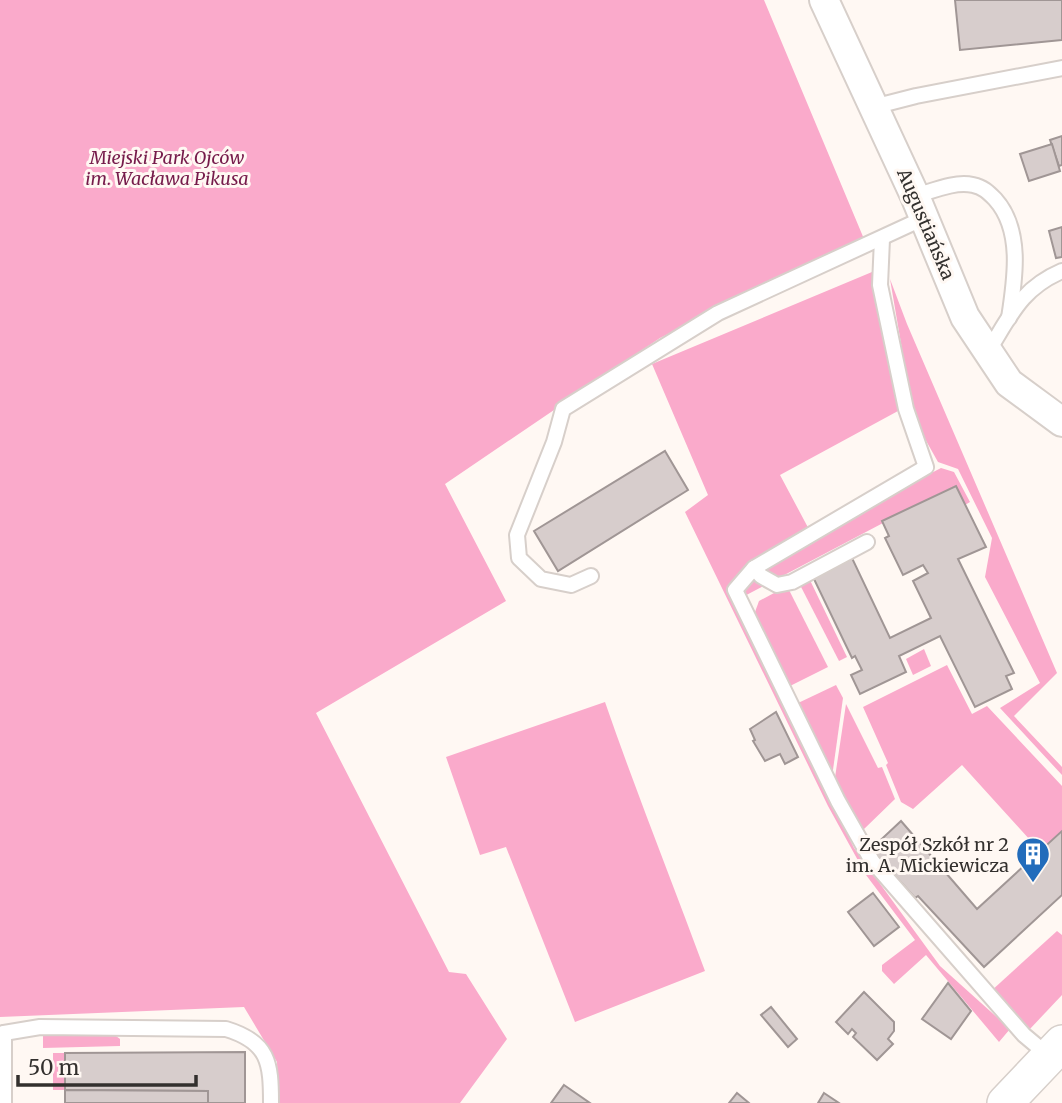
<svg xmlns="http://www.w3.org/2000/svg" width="1062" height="1103" font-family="Merriweather,serif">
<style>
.green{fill:#faaacb}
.building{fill:#d7cdcc;stroke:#a09695;stroke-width:2}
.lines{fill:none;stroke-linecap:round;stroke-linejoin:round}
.service-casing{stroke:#d7cfca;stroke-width:18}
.minor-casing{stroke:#d7cfca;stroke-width:32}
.tertiary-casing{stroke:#d7cfca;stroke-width:38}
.service{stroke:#fff;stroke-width:14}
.minor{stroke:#fff;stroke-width:28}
.tertiary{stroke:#fff;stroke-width:35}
.labels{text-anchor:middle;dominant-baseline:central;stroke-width:6;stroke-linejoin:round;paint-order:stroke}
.park-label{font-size:18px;font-style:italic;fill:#761b4b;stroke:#fff8f3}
.street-label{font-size:18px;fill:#33302e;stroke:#fff8f3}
.poi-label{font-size:18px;fill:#33302e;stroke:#fff8f3;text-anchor:end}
</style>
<rect width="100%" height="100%" fill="#fff8f3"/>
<g class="green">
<polygon points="0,0 764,0 864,239 660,338 445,484 506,601 316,713 449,972 466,974 507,1039 460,1103 278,1103 277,1062 244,1007 0,1017"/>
<polygon points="872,272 874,273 898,411 780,475 812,535 941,468 954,472 970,502 965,505 955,486 882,521 883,523 735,601 854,848 940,966 1010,1029 999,1042 926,955 894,984 882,971 882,965 915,940 866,875 828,806 685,512 708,495 652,364"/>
<polygon points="890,279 907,324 1057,673 1014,716 1062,767 1062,775 1000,708 1040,683 985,577 992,538 958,469 938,462 911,414 912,408"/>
<polygon points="808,576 847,657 839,661 798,581"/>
<polygon points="787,586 828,667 788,687 755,612 759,601"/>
<polygon points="924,649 931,666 913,675 906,659"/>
<polygon points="947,665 972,714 987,706 1062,786 1062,831 1040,851 962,765 913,809 901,802 886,765 888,763 863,707"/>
<polygon points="836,685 843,698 832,777 796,704"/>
<path d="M605,702C636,792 672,881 705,971L575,1022L506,847L480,855L446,757Z"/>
<polygon points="846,704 878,768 882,767 895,799 864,829 859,830 834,784"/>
<polygon points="1057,931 1062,935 1062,995 1029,1030 990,992"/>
<polygon points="43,1036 116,1036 120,1039 120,1046 43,1048"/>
<rect x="53" y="1053" width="12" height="37"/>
</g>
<g class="building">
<polygon points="955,0 1062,0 1062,40 960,50"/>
<polygon points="1062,136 1062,165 1059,166 1050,140"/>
<polygon points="1052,144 1060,171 1029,181 1020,154"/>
<polygon points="1062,227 1062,257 1056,258 1049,231"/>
<polygon points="665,451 688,490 558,571 534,531"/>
<polygon points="956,486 986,547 958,559 1014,673 1006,676 1012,689 975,707 940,636 899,656 906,672 860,694 851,675 862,670 855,656 852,658 813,577 852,558 890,638 931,618 913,581 928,573 923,565 903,575 885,538 889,536 882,521"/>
<polygon points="776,712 798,757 785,764 780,754 765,761 753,741 755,740 750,729"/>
<polygon points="901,821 977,909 1062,831 1062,895 984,967 918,896 915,898 871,849"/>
<polygon points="873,893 899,927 874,946 848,912"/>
<polygon points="948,983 971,1011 951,1039 922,1019"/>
<polygon points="864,992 894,1022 894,1031 888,1039 893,1044 877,1060 853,1037 856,1033 852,1029 848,1034 836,1022"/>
<polygon points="771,1007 797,1039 788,1047 761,1015"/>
<polygon points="245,1052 245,1103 208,1103 208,1091 65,1090 65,1053"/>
<polygon points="564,1085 590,1103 551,1103"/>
<polygon points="65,1090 208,1091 208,1103 65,1103"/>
<polygon points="737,1093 749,1103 729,1103"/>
<polygon points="824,1093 839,1103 818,1103"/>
</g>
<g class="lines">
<g class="service-casing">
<g id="service">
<polyline points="873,107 916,96 1062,68"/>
<path d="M915,196C933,191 954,181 973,185C983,187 988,192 995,199C1023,230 1015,279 1009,318"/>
<polyline points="882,239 880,285 906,409 926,467 754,568 735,590 838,801 872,861 1024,1035 1049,1056"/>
<path d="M987,353C1010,317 1020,289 1062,271"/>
<polyline points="754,568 761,576 777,585 792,582 867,542"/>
<polyline points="591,576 571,585 541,579 519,558 517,535 554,442 563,409 718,313 924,218"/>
<path d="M4,1033L40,1027L226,1029C269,1042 271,1063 271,1103"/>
<polyline points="0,1034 4,1033 4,1103"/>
</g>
</g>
<g class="minor-casing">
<polyline id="minor" points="824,0 915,196 965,317 1009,383 1062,422"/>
</g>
<g class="tertiary-casing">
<polyline id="tertiary" points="1005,1103 1062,1043"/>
</g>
<use href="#service" class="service"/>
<use href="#minor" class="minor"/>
<use href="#tertiary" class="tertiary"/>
</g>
<defs>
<g id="building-pin" transform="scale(1.75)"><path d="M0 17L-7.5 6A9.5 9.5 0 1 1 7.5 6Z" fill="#226cbb" stroke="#fff8f3"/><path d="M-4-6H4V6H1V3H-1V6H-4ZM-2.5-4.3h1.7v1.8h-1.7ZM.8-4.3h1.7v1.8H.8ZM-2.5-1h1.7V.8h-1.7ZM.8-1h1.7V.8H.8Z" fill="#fff"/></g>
</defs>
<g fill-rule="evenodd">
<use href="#building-pin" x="1033" y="854"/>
</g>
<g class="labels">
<g class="park-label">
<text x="167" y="157">Miejski Park Ojców<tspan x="167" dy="21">im. Wacława Pikusa</tspan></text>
</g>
<g class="street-label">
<text transform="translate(926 224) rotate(67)">Augustiańska</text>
</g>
<g class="poi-label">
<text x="1009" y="844">Zespół Szkół nr 2<tspan x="1009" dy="21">im. A. Mickiewicza</tspan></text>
</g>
</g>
<path d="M18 1075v10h178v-10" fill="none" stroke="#33302e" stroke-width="3.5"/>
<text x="28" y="1075" font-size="21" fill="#33302e" stroke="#fff8f3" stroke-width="5" paint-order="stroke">50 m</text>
</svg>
